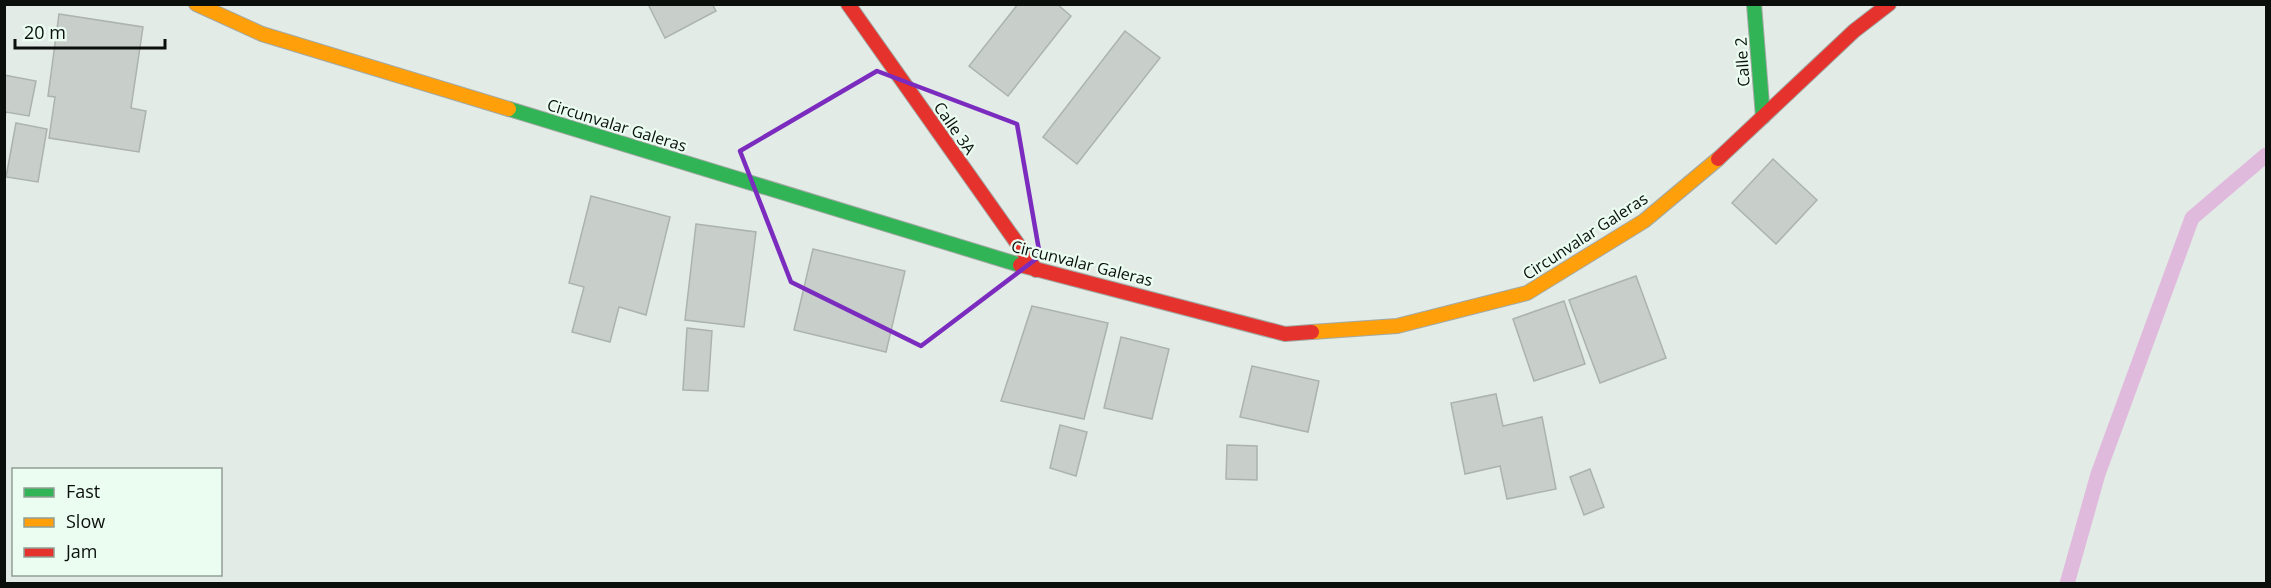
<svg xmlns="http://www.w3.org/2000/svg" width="2271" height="588" font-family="'Open Sans',sans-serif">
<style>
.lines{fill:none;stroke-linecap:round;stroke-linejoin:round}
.stream{stroke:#e0badd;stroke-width:15}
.building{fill:#c8ceca;stroke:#acb3af;stroke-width:1.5}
.fast-casing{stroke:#a2a8a4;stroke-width:16}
.slow-casing{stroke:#a2a8a4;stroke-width:16}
.jam-casing{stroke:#a2a8a4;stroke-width:16}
.fast{stroke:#30b455;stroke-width:14}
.slow{stroke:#ff9f0a;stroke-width:14}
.jam{stroke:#e5322d;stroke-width:14}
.marked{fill:none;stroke:#7b2cbf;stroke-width:4.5;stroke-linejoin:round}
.labels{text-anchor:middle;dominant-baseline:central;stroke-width:4.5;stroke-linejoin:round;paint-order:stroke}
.street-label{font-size:16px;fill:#0a0f0c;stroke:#ebfdf1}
</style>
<rect width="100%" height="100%" fill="#e2ebe5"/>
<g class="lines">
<polyline class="stream" points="2067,584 2098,474 2192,218 2266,155"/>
</g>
<g class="building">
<polygon points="648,4 712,4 716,11 665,38"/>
<polygon points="1018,4 1057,4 1071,16 1008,96 969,66"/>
<polygon points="59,14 143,27 131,108 146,111 139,152 49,138 55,97 48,96"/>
<polygon points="1125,31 1160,58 1077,164 1043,137"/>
<polygon points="4,75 36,81 29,116 6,112 4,121"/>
<polygon points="16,123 47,129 38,182 6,177"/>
<polygon points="1773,159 1817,200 1776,244 1732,203"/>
<polygon points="591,196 670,217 646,315 619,307 610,342 572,332 584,287 569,283"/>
<polygon points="696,224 756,232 744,327 685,320"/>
<polygon points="813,249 905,271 886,352 794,330"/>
<polygon points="1636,276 1666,358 1600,383 1569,300"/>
<polygon points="1564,301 1585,364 1534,381 1513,319"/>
<polygon points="1032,306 1108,323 1084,419 1001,401"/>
<polygon points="687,328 712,331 708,391 683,390"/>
<polygon points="1121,337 1169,349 1152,419 1104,408"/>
<polygon points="1252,366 1319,381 1308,432 1240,417"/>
<polygon points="1496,394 1503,426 1542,417 1556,489 1507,499 1500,466 1465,474 1451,403"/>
<polygon points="1060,425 1087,432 1076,476 1050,468"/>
<polygon points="1227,445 1257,446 1257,480 1226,479"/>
<polygon points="1590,469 1604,507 1584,515 1570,477"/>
</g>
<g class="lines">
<g class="fast-casing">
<g id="fast">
<polyline points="1754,4 1763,117"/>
<polyline points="509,109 1020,265"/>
</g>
</g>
<g class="slow-casing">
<g id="slow">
<polyline points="196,4 262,34 509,109"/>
<polyline points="1312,332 1397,326 1527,293 1644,221 1718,159"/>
</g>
</g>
<g class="jam-casing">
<g id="jam">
<polyline points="848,4 1036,270"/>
<polyline points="1718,159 1854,31 1889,4"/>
<polyline points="1020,265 1285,334 1312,332"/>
</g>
</g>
<use href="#fast" class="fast"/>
<use href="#slow" class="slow"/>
<use href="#jam" class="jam"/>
</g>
<path class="marked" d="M877,71L1017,124L1040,256L921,346L791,282L740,151Z"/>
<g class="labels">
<g class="street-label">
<text transform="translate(1742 62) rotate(-94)">Calle 2</text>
<text transform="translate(617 125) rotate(17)">Circunvalar Galeras</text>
<text transform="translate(955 128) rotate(55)">Calle 3A</text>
<text transform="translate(1585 236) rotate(-33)">Circunvalar Galeras</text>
<text transform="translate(1082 263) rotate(14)">Circunvalar Galeras</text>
</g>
</g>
<rect width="2271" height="588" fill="none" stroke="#0a0f0c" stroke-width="12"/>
<rect x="12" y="468" width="210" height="108" fill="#ebfdf1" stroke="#919e95" stroke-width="1.5"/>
<rect x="24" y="488" width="30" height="9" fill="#30b455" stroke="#919e95" stroke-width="1.5"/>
<text x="66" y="498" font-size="18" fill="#0a0f0c">Fast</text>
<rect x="24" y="518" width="30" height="9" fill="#ff9f0a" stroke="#919e95" stroke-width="1.5"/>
<text x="66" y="528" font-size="18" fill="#0a0f0c">Slow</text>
<rect x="24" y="548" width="30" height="9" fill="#e5322d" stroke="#919e95" stroke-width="1.5"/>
<text x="66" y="558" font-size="18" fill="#0a0f0c">Jam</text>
<path d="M15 39v9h150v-9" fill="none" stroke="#0a0f0c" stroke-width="3"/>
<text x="24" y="39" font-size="18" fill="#0a0f0c" stroke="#ebfdf1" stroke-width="4.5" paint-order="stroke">20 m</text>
</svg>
